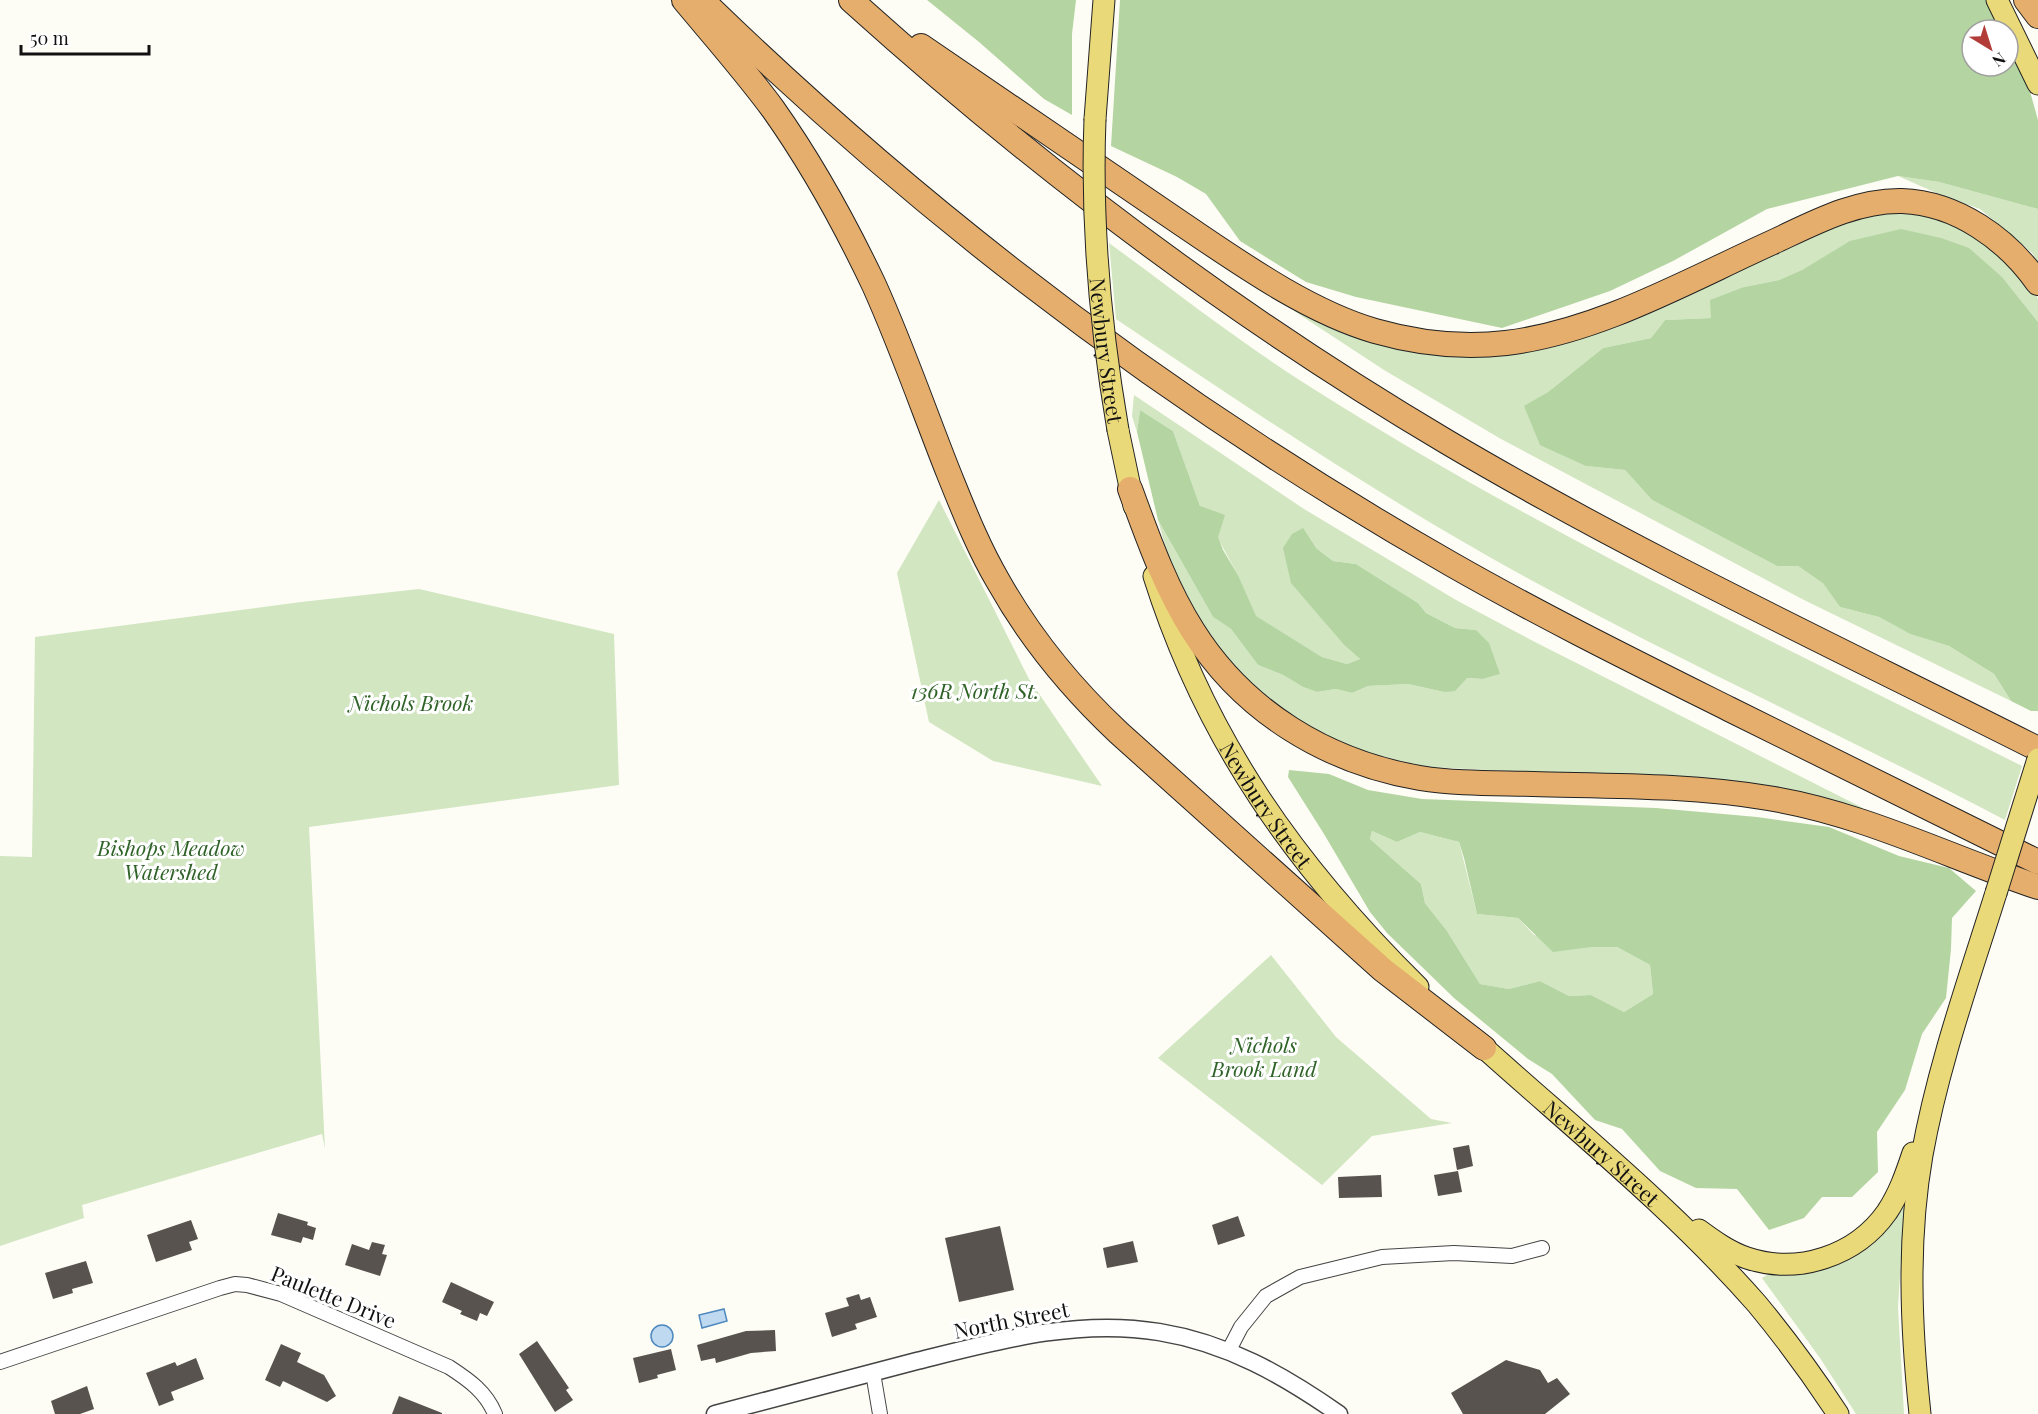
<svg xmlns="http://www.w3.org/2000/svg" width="2038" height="1414" font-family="'Playfair Display',serif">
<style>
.green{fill:#d1e6c1}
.forest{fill:#b4d5a2;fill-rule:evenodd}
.water{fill:#bfd9f0;stroke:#4e88bf;stroke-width:1.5}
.building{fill:#58534e}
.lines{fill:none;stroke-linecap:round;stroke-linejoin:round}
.minor-casing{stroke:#444;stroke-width:16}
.tertiary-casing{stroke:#444;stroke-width:19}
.primary-casing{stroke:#222;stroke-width:23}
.motorway-casing{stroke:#222;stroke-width:26}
.minor{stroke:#fff;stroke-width:14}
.tertiary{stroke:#fff;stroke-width:16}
.primary{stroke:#ead979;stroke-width:21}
.motorway{stroke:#e5ae6c;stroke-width:24}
.primary-bridge-casing{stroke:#222;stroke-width:23;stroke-linecap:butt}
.primary-bridge{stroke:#ead979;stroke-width:21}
.labels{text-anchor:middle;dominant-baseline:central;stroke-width:6;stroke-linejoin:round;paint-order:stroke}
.street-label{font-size:21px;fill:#111;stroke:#fff}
.park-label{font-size:21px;font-style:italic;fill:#2e6227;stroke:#fff}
</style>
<rect width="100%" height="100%" fill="#fefdf5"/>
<g class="green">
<polygon points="1898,176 1939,182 2038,209 2038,262 2032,253 1980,209 1941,195"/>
<path d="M1890,212C1903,213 1918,212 1931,215C1981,226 2006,256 2036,294L2038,299V322L2003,278L1804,269L1779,280L1744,287L1711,318L1665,320L1651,338L1603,348L1548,392L1524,407L1586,466L1625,470L1652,500L1777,566H1798L1823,582L1840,607L1879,617L1910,634L1949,646L1994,674L2011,701L1804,600L1501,439L1384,370L1294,311L1297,306L1390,345L1450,356L1506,355L1852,216Z"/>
<path d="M1109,243C1176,292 1242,344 1312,388C1539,532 1782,646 2022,766L2005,820C1845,736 1679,661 1520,574C1380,497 1248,408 1116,319Z"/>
<polygon points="1134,395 1304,509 1456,600 1533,641 1863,808 1858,811 1722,782 1410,766 1329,740 1266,698 1237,671 1212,640 1191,608 1168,556 1158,520 1213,617 1231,629 1258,665 1283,675 1303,687 1317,692 1336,689 1352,693 1368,686 1408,684 1444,692 1467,678 1483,679 1499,674 1494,661 1476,630 1455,628 1426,613 1418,603 1356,564 1333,561 1316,548 1327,625 1344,645 1360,659 1347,664 1322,657 1255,616 1238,575 1200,506 1173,431 1140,410 1137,432 1132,416"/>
<polygon points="939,500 1029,679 1102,786 993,761 929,722 897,573"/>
<polygon points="419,589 614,634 619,785 309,827 325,1149 322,1134 82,1205 84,1218 0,1246 0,856 32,857 35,637 301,602"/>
<polygon points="1372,831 1397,842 1420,832 1459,842 1477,914 1518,918 1534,935 1591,947 1617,947 1650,965 1653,994 1624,1012 1591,995 1569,996 1540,981 1509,989 1480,984 1447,931 1425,903 1421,884 1370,839"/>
<polygon points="1271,955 1336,1037 1431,1119 1452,1123 1372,1136 1322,1185 1158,1058"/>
<path d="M1903,1204L1904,1211L1898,1307L1904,1414H1856L1820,1358L1762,1278L1767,1275C1783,1273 1799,1275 1814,1271C1857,1263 1875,1234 1903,1204Z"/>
</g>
<g class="forest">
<polygon points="927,0 1076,0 1072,34 1072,115 1044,99 979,42"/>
<polygon points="1120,0 1986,0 2003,30 1972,30 1972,66 2008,66 2008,40 2023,67 2038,120 2038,209 1939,182 1898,176 1767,209 1673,261 1610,291 1502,328 1356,297 1306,282 1240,241 1206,194 1177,177 1111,146"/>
<polygon points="1901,229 1941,238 1969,248 2003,278 2038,322 2038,711 2031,711 2011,701 1994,674 1949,646 1910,634 1879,617 1840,607 1823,583 1798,566 1777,566 1652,500 1625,470 1586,466 1540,445 1524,406 1548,392 1603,348 1651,338 1665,320 1711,318 1710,300 1744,287 1779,280 1804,269 1850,241"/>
<polygon points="1140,410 1173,431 1200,506 1225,515 1218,537 1223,550 1238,575 1256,616 1322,657 1347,664 1360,659 1344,645 1291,583 1283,548 1292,534 1303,528 1316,548 1333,561 1356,564 1418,603 1426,613 1455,628 1476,630 1489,643 1500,674 1483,679 1467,678 1455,691 1444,692 1408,684 1368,686 1352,693 1336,689 1317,692 1303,687 1283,675 1258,665 1231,629 1213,617 1158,520 1137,432"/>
<path d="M1289,770L1329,774L1368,790L1422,799L1656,808L1757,817L1829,827L1899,856L1949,868L1976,891L1952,918L1951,949L1946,998L1922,1034L1905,1090L1877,1132L1878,1172L1852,1197H1822L1804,1218L1769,1230L1737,1189L1696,1188L1660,1171L1622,1129L1595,1120L1552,1074L1528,1059L1454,998L1387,933L1370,912L1324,834L1288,777ZM1372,831L1397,842L1420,832L1459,842L1464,858L1477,914L1518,918L1553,952L1591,947H1617L1650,965L1653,994L1624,1012L1591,995L1569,996L1540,981L1509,989L1480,984L1447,931L1425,903L1421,884L1370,839Z"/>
</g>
<g class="water">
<polygon points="724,1309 727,1321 702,1328 699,1315"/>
<circle cx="662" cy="1336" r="11"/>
</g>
<g class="building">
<polygon points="1469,1145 1473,1166 1457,1170 1453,1148"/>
<polygon points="1458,1171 1462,1192 1438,1196 1434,1175"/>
<polygon points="1381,1175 1382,1197 1339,1198 1338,1177"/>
<polygon points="278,1213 308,1222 307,1225 316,1228 313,1240 303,1237 301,1243 271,1235"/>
<polygon points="1238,1216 1245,1236 1218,1245 1212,1225"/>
<polygon points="191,1220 198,1239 189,1242 192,1250 156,1262 147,1235"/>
<polygon points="1000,1226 1014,1290 959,1302 945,1238"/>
<polygon points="1133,1241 1138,1262 1107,1268 1103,1248"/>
<polygon points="372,1242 385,1245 382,1254 387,1255 380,1276 345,1265 352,1244 369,1250"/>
<polygon points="86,1261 93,1283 72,1289 73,1293 53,1299 45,1273"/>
<polygon points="451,1282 494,1302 487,1316 480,1313 477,1321 460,1314 462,1311 442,1302"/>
<polygon points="859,1294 861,1300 870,1297 877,1317 855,1324 857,1329 832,1337 825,1313 849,1306 846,1298"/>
<polygon points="775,1330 776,1351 751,1353 716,1363 715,1358 701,1361 697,1345 746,1331"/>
<polygon points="537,1341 569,1388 566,1390 573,1400 555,1412 519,1354"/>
<polygon points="281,1344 301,1353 297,1362 324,1375 336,1396 327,1402 283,1381 280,1387 265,1380"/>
<polygon points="671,1349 676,1370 657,1375 658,1378 639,1383 633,1358"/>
<polygon points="196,1358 204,1379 171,1392 174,1400 159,1406 146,1373 175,1362 177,1366"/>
<polygon points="1506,1360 1540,1370 1548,1383 1557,1378 1570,1394 1545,1414 1463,1414 1451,1393"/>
<polygon points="87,1386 94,1409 80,1414 55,1414 51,1401"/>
<polygon points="399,1396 442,1413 442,1414 392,1414"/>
</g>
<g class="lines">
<g class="minor-casing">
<g id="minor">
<polyline points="1228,1352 1241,1327 1266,1296 1300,1277 1382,1257 1454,1253 1512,1256 1542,1248"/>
<path d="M0,1362L220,1288L235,1284L247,1285L281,1294L449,1367C469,1380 486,1392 495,1414"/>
<polyline points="873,1373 880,1414"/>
</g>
</g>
<g class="tertiary-casing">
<path id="tertiary" d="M715,1414C781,1397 847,1379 913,1362C993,1342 1075,1318 1159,1332C1227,1343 1283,1375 1339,1414"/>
</g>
<g class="primary-casing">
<g id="primary">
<polyline points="1997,0 2038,84"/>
<polyline points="1095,119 1104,0"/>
<polyline points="1118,430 1134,506"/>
<path id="s1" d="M1154,576C1206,741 1296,866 1418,987"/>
<path id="s2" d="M1472,1037C1568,1124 1671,1206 1757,1304C1786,1339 1813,1376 1838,1414"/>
<path d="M1699,1230C1714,1241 1729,1252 1747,1258C1798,1275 1856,1256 1887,1212C1899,1194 1906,1174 1913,1153"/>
<path d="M1920,1414C1911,1328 1907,1241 1922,1155C1938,1066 1969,979 1996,893"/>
</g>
</g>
<g class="motorway-casing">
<g id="motorway">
<path d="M684,0C714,36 745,71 773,109C812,164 845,224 874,285C902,347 924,411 949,474C964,511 978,547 998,581C1030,638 1071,688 1119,733L1383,970L1484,1048"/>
<path d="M702,0C926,218 1179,409 1451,564C1542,616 1635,662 1729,709C1832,760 1935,811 2038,862"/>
<path d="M851,0C1035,166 1234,316 1447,442C1638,555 1840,649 2038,749"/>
<polyline points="2026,0 2038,16"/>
<path d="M921,46C1008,105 1095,165 1182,224C1240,263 1307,311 1375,331C1417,343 1463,348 1506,343C1598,332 1687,281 1771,243C1812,224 1855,200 1902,201C1957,203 2007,239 2038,283"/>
<path d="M1130,489C1148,538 1165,587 1193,631C1244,712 1327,762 1420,778C1457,784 1495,783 1533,784C1611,786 1691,785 1768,798C1862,813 1949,857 2038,887"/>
</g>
</g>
<use href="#minor" class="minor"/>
<use href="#tertiary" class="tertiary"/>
<use href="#primary" class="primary"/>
<use href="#motorway" class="motorway"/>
<g class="primary-bridge-casing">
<g id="primary-bridge">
<path id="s3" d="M1095,119C1091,224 1100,326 1118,430"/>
<polyline points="1996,893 2038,759"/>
</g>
</g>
<use href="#primary-bridge" class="primary-bridge"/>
</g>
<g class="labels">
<g class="street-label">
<text stroke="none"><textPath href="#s3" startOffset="232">Newbury Street</textPath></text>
<text stroke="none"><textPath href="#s1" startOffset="256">Newbury Street</textPath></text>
<text stroke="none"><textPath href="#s2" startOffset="174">Newbury Street</textPath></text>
<text transform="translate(334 1296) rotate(22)">Paulette Drive</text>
<text transform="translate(1011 1319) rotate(-11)">North Street</text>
</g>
<g class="park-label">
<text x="975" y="690">136R North St.</text>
<text x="411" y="702">Nichols Brook</text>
<text x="171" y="847">Bishops Meadow<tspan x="171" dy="24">Watershed</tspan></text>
<text x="1264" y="1044">Nichols<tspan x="1264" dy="24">Brook Land</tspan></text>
</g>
</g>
<g transform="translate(1990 48) rotate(142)"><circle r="28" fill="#ffffff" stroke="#a0a0a0" stroke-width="1.5"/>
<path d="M0-4.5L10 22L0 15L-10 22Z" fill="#b23c37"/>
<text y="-9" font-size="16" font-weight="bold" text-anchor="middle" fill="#111111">N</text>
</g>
<path d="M21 45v9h128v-9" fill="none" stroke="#111111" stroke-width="3"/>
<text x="30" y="45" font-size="18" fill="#111111" stroke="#ffffff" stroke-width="4.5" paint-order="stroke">50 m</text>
</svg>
